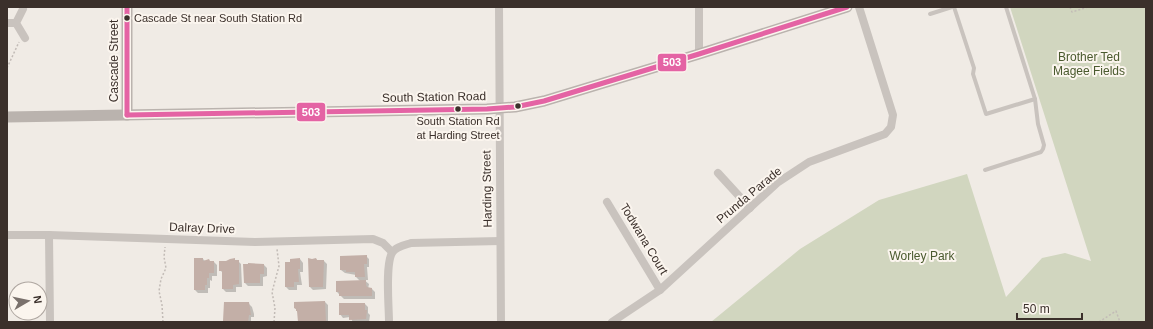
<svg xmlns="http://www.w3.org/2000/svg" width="1153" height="329" font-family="Helvetica,sans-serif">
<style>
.green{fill:#d1d6bf}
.shadow{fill:#0003}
.building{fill:#c3afa7}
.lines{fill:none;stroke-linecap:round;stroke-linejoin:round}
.path{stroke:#c2bbb6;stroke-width:1.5;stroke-dasharray:2 2;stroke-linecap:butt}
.service{stroke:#c9c3be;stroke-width:4}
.minor{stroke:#c9c3be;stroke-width:8}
.secondary{stroke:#bab3ae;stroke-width:11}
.bus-1-casing{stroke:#fbf5ee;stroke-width:8}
.bus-1{stroke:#e463a4;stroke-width:5}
.bus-dot{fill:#3b302b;stroke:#fbf5ee;stroke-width:1.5}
.labels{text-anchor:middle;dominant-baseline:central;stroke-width:4;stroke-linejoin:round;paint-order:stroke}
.bus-label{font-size:11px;fill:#3b302b;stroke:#fbf5ee;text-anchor:start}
.park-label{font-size:12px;fill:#4a5a2e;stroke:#fbf5ee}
.street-label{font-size:12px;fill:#3b302b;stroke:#fbf5ee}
.line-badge{stroke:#fbf5ee;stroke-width:1.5}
.badge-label{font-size:11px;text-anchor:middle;font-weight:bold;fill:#fff}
</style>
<rect width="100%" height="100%" fill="#f0ebe5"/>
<polygon class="green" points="1010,7 1146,7 1146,322 711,322 800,249 879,200 967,174 1006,297 1042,258 1065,253 1091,261"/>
<g class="shadow">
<polygon points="366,256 369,259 369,267 367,267 368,280 364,280 369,284 368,289 372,289 375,292 375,299 344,299 337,292 360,281 356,277 356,275 345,273 341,270"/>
<polygon points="203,259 205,261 214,262 217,265 217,276 212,276 212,281 210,280 210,288 208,288 208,293 198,293 195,290"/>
<polygon points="300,259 303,263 303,272 300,272 302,285 297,285 297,290 289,290 286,287 292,263"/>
<polygon points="316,259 318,261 324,261 327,264 326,289 313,290 310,287"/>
<polygon points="238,261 241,264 242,287 236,287 236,292 226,292 223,289 223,273 220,270"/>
<polygon points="264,265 267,268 267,276 263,277 263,286 248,286 245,283"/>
<polygon points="325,302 328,305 328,322 299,322 298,312 295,308"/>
<polygon points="248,303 252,307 254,314 254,317 251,317 251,322 225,322 224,321"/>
<polygon points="365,304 368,307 368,313 370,315 369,322 353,322 350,317 343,318 340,314"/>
</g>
<g class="building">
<polygon points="367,255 367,264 364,264 365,277 355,277 355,272 346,272 346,270 340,270 340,256"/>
<polygon points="194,258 203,258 203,261 209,259 210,261 214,261 214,273 209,273 209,278 207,278 207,285 205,285 205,290 194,290"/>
<polygon points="235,258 235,260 239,260 239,284 233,285 233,289 222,289 222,271 219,271 219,261 226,261 230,259"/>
<polygon points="300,258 300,269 298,269 299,282 294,282 294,287 285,287 285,262 290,262 290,259"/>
<polygon points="308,258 312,259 316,258 317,260 324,260 323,287 309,287"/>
<polygon points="248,263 264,264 264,274 260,274 260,283 244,283 243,264 248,264"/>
<polygon points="366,280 366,285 367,287 372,288 372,296 339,296 339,292 336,292 336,281"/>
<polygon points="325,301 326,321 298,322 297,311 296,311 296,309 294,308 294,302"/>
<polygon points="224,302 249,302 251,315 249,315 248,322 223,321"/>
<polygon points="339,303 365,303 365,310 367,310 366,319 349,320 349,315 339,315"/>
</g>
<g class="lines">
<g class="path">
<polyline points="1070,7 1072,12 1088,7"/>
<polyline points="7,68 19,42"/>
<polyline points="7,92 7,106"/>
<polyline points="163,322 162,305 159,291 161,279 166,268 164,257 165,247"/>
<polyline points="274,322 275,308 272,292 279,266 277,249"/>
<polyline points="1099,322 1116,311 1120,322"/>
</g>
<g class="service">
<polyline points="954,7 974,68 973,74 986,114 1035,99 1006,7"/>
<polyline points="930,14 952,7"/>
<polyline points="985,170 1041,152 1043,149 1044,145 1038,124 1035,99"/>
</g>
<g class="minor">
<polyline points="499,7 501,322"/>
<polyline points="699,7 699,54"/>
<polyline points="23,9 16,23 25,38"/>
<polyline points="7,23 16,23"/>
<polyline points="718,173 750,208"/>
<polyline points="607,202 660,290"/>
<polyline points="7,235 49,235 255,242 373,239 383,243 392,252"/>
<polyline points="49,235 50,322"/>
<path d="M389,322C389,307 385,265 392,253C395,247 405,245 411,243L500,241"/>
<polyline points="612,322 660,290 777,183 809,162 885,134 891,127 893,115 859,7"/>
</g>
<g class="secondary">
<polyline points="127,7 127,115"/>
<polyline points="7,117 487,109 515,107 544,101 699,54 847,7"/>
</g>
<g class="bus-1-casing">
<g id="bus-1">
<polyline points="127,7 127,115"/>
<polyline points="127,115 487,109 515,107 544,101 699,54 847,7"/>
</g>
</g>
<use href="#bus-1" class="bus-1"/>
</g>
<g class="bus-dot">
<circle cx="127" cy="18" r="3.5"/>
<circle cx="518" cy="106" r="3.5"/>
<circle cx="458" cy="109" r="3.5"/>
</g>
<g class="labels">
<g class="bus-label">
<text x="134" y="18">Cascade St near South Station Rd</text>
<text x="458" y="121" text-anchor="middle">South Station Rd<tspan x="458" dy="14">at Harding Street</tspan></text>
</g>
<g class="park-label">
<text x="1089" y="57">Brother Ted<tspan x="1089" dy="14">Magee Fields</tspan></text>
<text x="922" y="256">Worley Park</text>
</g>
<g class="street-label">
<text transform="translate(114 61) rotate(-90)">Cascade Street</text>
<text transform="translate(434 97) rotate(-1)">South Station Road</text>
<text transform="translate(487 189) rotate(-91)">Harding Street</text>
<text transform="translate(749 195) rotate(-40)">Prunda Parade</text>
<text transform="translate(202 228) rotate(2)">Dalray Drive</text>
<text transform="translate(644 239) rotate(59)">Todwana Court</text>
</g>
</g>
<g class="line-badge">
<rect x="657" y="53" width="30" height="19" rx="4" fill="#e463a4"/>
<rect x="296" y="102" width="30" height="20" rx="4" fill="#e463a4"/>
</g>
<g class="badge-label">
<text x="672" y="66">503</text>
<text x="311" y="116">503</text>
</g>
<rect width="1153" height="329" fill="none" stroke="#3b302b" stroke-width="16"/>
<g transform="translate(28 301) rotate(81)"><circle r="19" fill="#fbf5ee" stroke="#aea6a0"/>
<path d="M0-3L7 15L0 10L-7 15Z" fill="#7a716c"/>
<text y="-6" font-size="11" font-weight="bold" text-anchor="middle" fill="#3b302b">N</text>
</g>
<path d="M1017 313v6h65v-6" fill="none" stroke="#3b302b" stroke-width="2"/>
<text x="1023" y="313" font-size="12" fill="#3b302b" stroke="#fbf5ee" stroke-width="3" paint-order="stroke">50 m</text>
</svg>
